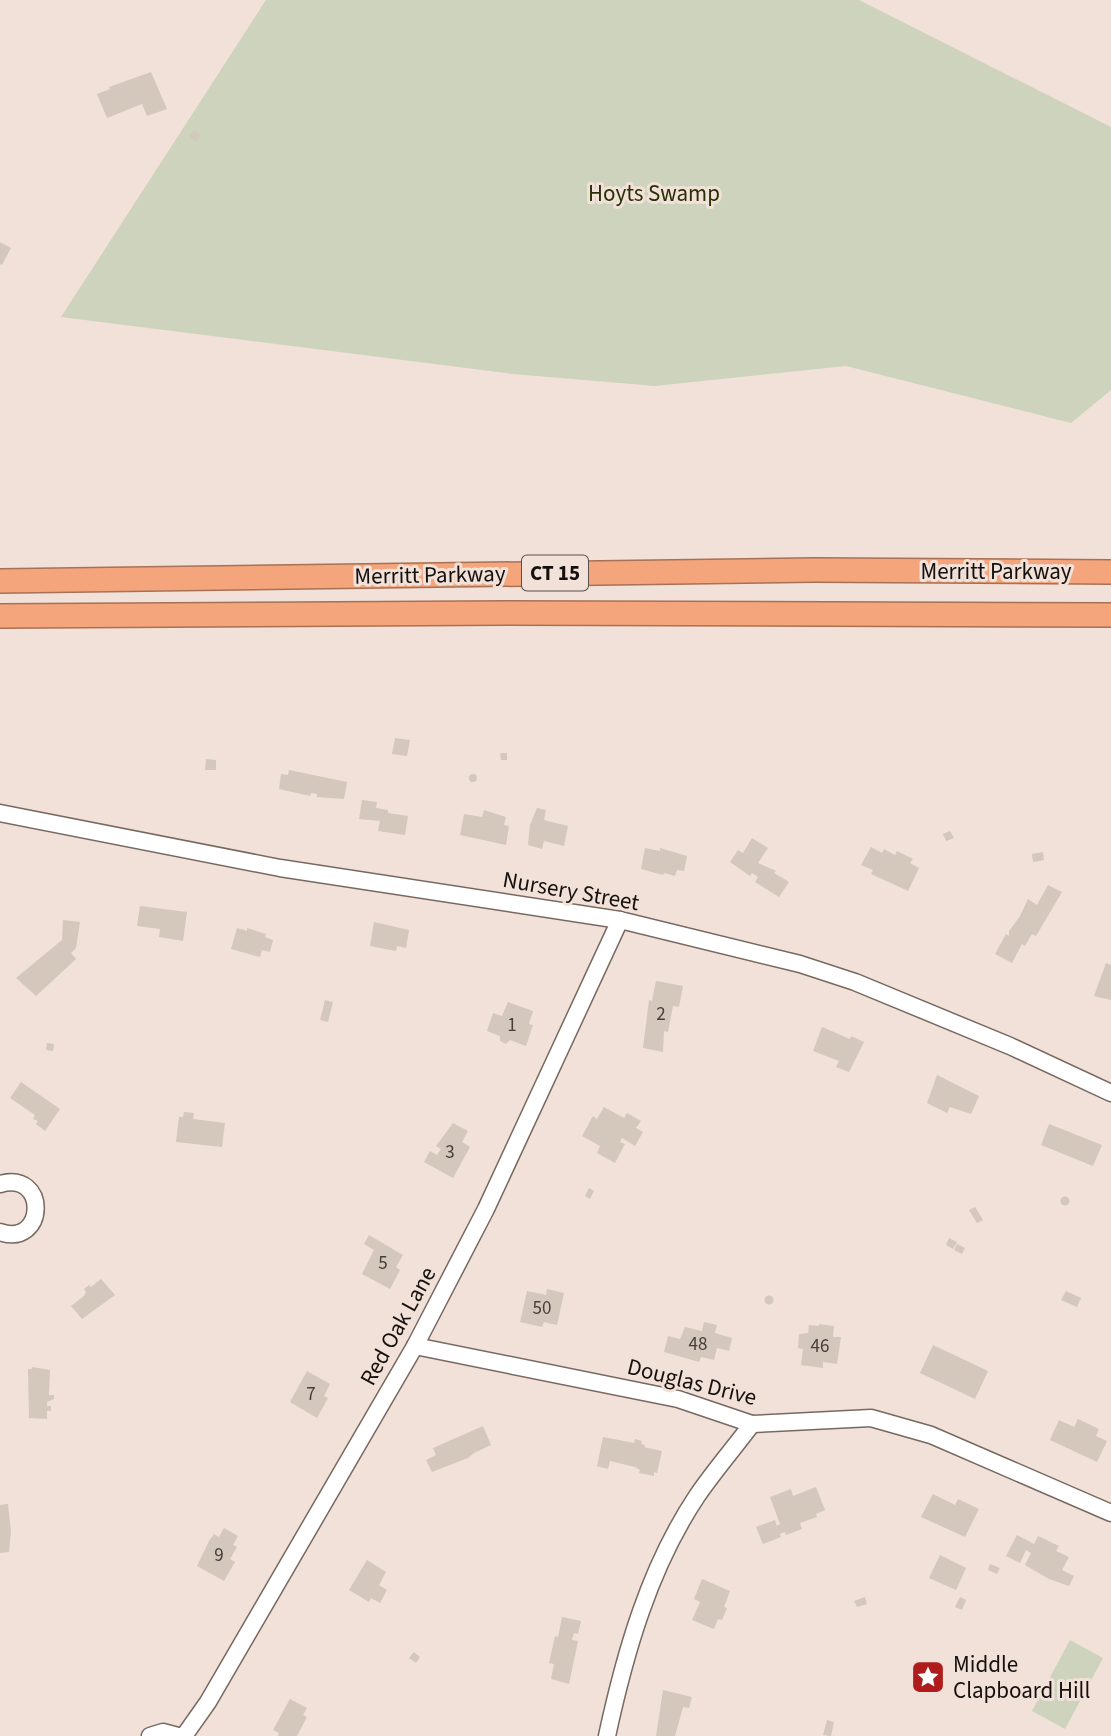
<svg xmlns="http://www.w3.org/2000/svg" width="1111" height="1736" font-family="'Source Sans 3',sans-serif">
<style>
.green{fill:#cdd3bc}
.building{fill:#d4c7bc}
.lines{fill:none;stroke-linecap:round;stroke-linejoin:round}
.minor-casing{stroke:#776961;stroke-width:19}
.highway-casing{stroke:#a77155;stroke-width:26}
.minor{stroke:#fff;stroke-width:16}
.highway{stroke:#f5a57c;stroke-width:23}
.labels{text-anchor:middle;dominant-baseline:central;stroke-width:6;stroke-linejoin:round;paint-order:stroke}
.number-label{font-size:19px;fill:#453e39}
.shield{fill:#f1e1d8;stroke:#574f4a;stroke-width:2}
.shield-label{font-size:21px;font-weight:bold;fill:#15100d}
.park-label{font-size:23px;fill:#283006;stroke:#f1e1d8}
.street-label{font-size:23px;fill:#15100d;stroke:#f1e1d8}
.poi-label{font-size:23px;fill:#15100d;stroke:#f1e1d8;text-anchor:start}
</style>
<rect width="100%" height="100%" fill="#f1e1d8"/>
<g class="green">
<polygon points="266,0 859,0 1111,127 1111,390 1071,423 846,366 655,386 513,374 61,317"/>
<polygon points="1070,1640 1103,1658 1065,1729 1032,1711"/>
</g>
<g class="building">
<polygon points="151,72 167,109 147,116 142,104 107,118 97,94 110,89 109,87"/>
<polygon points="194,130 201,135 196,141 189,136"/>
<polygon points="0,242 11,248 2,265 0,264"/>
<polygon points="395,738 410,740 407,756 392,754"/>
<polygon points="500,753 507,753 507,760 501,760"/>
<polygon points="206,759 216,760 216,770 205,770"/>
<polygon points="289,770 347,782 344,799 317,797 317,794 311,793 310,796 279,789 281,774 288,775"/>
<circle cx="473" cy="778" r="4"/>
<polygon points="362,800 377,802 376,808 388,810 388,813 408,816 405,835 378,831 380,821 359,819"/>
<polygon points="537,808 546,810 544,820 568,826 564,846 544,841 542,849 528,845 530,825"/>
<polygon points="484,810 506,817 504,825 509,826 506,845 460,835 464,814 482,817"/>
<polygon points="950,831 954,838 946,841 943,834"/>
<polygon points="752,838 768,848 758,863 776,871 774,873 789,882 779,897 755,882 758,877 752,873 750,876 730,862 738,850 743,853"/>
<polygon points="871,847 882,853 884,849 895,855 897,851 913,859 910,863 919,868 908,891 871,874 873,870 861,865"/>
<polygon points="645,848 660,851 660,848 687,856 684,871 677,870 675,876 664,873 663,875 641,869"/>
<polygon points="1043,852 1044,860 1033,862 1032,854"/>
<polygon points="1048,885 1062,892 1036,936 1032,934 1025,946 1022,944 1012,963 995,954 1006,934 1009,936 1009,931 1020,916 1028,899 1037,905"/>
<polygon points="140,906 187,912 183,941 159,937 160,929 137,926"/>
<polygon points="63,920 80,922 76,948 71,953 76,959 36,996 16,978 62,940"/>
<polygon points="374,922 409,930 406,948 397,946 396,951 370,946"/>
<polygon points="237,928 247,931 247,928 266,934 265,937 273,940 270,952 262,950 260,957 231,949"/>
<polygon points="1106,963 1111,965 1111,1000 1094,996"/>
<polygon points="656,981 683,986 679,1007 673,1006 668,1032 664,1031 663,1052 643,1048 649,1000 652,1001"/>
<polygon points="325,1000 333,1002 328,1022 320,1020"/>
<polygon points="508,1002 533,1011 529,1024 533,1025 526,1046 510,1040 506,1044 500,1041 500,1036 487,1031 493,1013 502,1016"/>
<polygon points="822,1027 850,1039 851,1036 864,1042 849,1072 836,1067 839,1061 813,1051"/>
<polygon points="47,1043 54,1044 53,1051 46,1050"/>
<polygon points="937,1075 979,1096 971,1114 950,1107 947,1113 927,1103"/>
<polygon points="21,1082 60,1109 45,1131 36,1124 38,1121 33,1119 35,1115 10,1098"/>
<polygon points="604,1107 624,1118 627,1113 641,1121 636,1128 643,1132 635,1146 622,1138 620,1142 625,1144 615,1163 597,1153 600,1146 582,1136 593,1116 597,1119"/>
<polygon points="184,1112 194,1113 193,1119 225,1123 222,1147 176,1142 179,1117 183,1117"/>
<polygon points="453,1123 468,1131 462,1142 470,1147 453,1178 424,1162 430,1151 437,1155 441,1149 436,1146"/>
<polygon points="1049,1124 1102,1145 1093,1166 1041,1145"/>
<polygon points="589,1188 594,1191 590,1199 585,1196"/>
<circle cx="1065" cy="1201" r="4.5"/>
<polygon points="975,1207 983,1220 977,1223 969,1210"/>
<polygon points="369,1235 403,1255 396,1267 400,1270 390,1289 362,1274 374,1250 364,1244"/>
<polygon points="949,1238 957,1242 953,1249 946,1245"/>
<polygon points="957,1244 965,1248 962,1254 954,1250"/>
<polygon points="101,1279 115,1295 82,1319 71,1306 84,1296 86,1292 84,1289 89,1285 91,1287"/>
<polygon points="547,1289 564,1293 557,1325 544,1322 542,1327 520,1322 527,1291 546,1295"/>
<polygon points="1066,1291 1081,1298 1077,1307 1061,1300"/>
<circle cx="769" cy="1300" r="4.5"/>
<polygon points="704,1322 717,1325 715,1333 732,1338 729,1351 717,1348 714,1360 701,1357 699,1362 664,1352 668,1336 680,1339 685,1327 702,1331"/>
<polygon points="819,1324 834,1326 833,1337 841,1337 837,1364 823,1362 823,1368 801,1365 803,1349 798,1348 799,1334 808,1333 809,1325 819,1326"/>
<polygon points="933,1345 988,1371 975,1399 920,1373"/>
<polygon points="32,1367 50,1370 49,1395 54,1395 54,1399 47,1402 47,1406 51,1406 51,1411 47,1411 47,1419 29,1418 28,1369 32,1369"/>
<polygon points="307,1371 330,1384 324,1396 328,1398 317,1418 290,1402"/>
<polygon points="1078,1419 1099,1429 1096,1436 1107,1441 1097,1462 1050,1440 1059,1420 1074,1427"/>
<polygon points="483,1426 491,1445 474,1453 468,1458 432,1472 426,1460 436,1455 433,1448"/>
<polygon points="603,1437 634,1443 635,1439 642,1441 641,1444 645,1445 644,1447 662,1451 657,1473 654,1472 654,1476 639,1473 640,1470 635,1467 610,1461 608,1469 597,1466"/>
<polygon points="816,1487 825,1510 816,1514 817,1517 800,1523 802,1529 786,1535 785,1532 780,1534 781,1537 763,1544 756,1527 775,1520 777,1526 780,1524 770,1497 791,1489 793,1496"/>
<polygon points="933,1494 955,1505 958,1499 979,1509 965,1537 921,1517"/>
<polygon points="8,1504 11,1531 9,1552 0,1553 0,1505"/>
<polygon points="224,1528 238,1536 233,1545 237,1547 230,1559 235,1562 224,1581 197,1566 209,1541 214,1534 219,1537"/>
<polygon points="1017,1535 1034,1544 1038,1536 1059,1546 1056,1551 1069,1557 1062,1570 1074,1576 1069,1586 1049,1579 1025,1565 1031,1553 1026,1550 1020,1563 1006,1556"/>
<polygon points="940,1555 966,1568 956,1590 929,1578"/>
<polygon points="367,1560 386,1572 379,1585 387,1590 380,1603 371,1598 369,1602 349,1590"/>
<polygon points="990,1564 1000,1568 997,1574 988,1570"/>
<polygon points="702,1579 730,1591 724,1607 727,1608 722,1620 718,1619 714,1629 692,1620 700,1602 694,1599"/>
<polygon points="865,1597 867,1604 857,1607 854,1601"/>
<polygon points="960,1597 966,1600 962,1610 955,1607"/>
<polygon points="562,1617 581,1621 578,1634 574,1633 572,1640 578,1641 569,1684 551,1679 554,1664 549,1663 555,1636 558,1637"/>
<polygon points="414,1652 420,1657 416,1663 409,1658"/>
<polygon points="663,1690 692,1697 689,1708 683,1707 675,1736 656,1736"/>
<polygon points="290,1699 307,1708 303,1715 307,1717 297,1736 278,1736 279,1733 273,1730"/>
<polygon points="827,1720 834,1722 831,1736 823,1735"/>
</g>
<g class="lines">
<g class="minor-casing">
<g id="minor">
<polyline points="0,813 280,868 620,920 800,964 855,982 1010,1046 1111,1093"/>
<path d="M0,1184C49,1170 46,1248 0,1232"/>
<polyline points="415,1346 678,1399 752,1424 871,1418 931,1435 1111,1513"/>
<polyline points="150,1736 163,1732 178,1736"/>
<polyline points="184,1736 208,1702 415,1346 486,1209 620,920"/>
<path d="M607,1736C625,1653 649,1568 697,1496C714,1471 734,1448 752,1424"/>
</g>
</g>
<g class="highway-casing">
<g id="highway">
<polyline points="0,581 814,570 1111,572"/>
<polyline points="0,616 506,613 1111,615"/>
</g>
</g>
<use href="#minor" class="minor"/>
<use href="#highway" class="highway"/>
</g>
<defs>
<g id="sight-square" transform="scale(1.75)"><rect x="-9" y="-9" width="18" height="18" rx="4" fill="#ae1d1b" stroke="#f1e1d8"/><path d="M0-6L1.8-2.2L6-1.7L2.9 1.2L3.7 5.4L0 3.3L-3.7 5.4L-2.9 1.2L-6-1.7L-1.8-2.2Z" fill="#fff"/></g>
</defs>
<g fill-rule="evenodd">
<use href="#sight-square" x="928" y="1677"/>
</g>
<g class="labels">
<g class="number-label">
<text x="661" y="1014">2</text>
<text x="512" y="1025">1</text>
<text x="450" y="1152">3</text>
<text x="383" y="1263">5</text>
<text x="542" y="1308">50</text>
<text x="698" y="1344">48</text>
<text x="820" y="1346">46</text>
<text x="311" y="1394">7</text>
<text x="219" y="1555">9</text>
</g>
<rect class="shield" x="522" y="555.5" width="66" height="35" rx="5"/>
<g class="shield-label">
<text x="555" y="573">CT 15</text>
</g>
<g class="park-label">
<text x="654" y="193">Hoyts Swamp</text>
</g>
<g class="street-label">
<text x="996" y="571">Merritt Parkway</text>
<text transform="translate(430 575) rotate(-1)">Merritt Parkway</text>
<text transform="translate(571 891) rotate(10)">Nursery Street</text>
<text transform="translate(398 1326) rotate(-61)">Red Oak Lane</text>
<text transform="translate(692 1382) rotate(14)">Douglas Drive</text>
</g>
<g class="poi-label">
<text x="953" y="1664">Middle<tspan x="953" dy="26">Clapboard Hill</tspan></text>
</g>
</g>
</svg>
